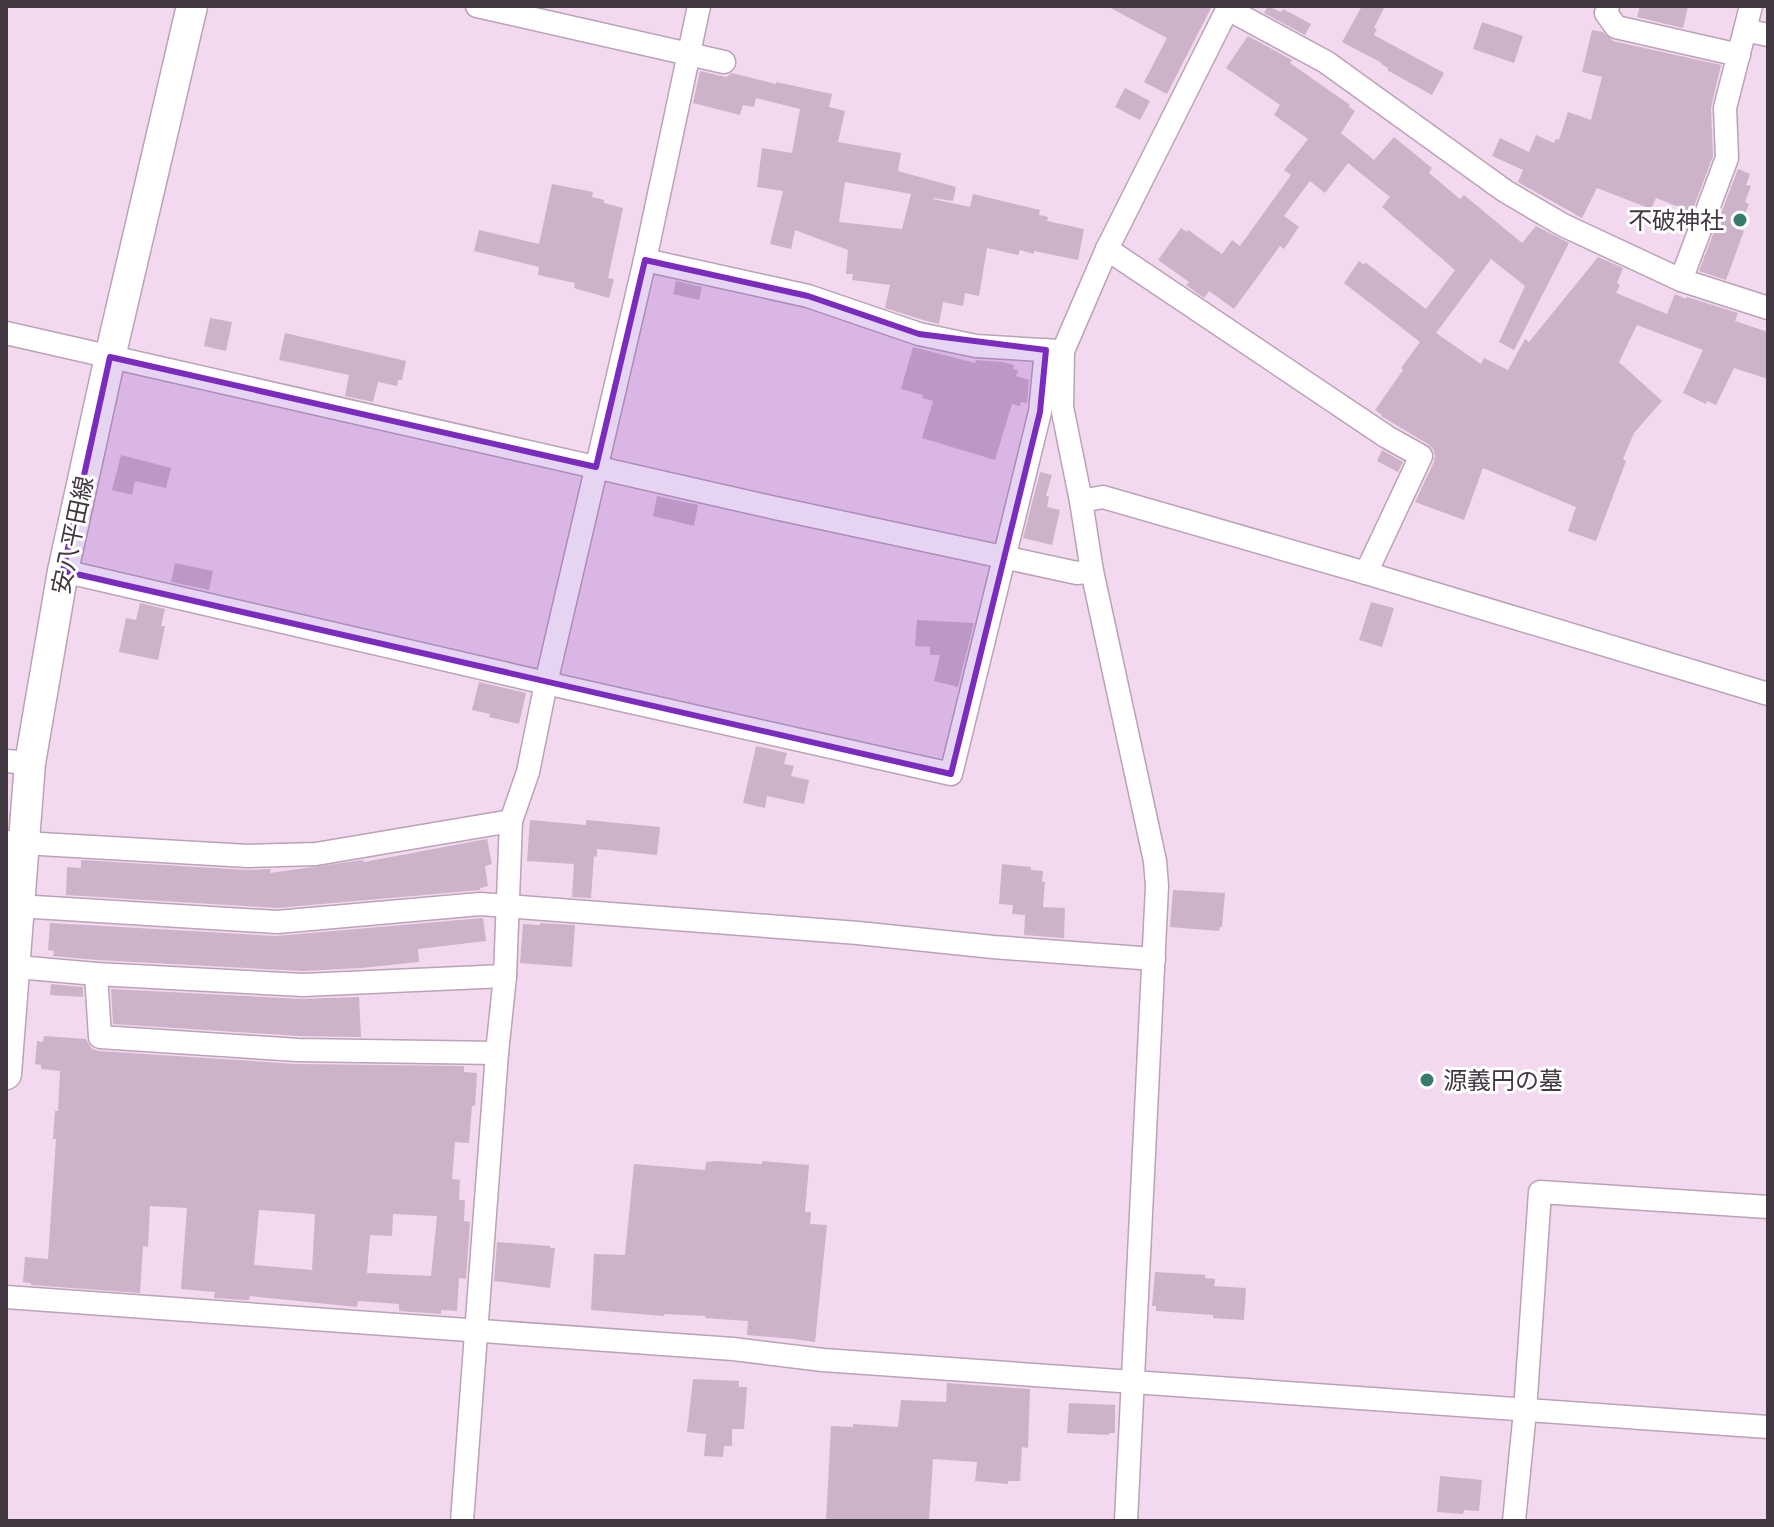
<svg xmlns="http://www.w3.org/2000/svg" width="1774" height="1527" font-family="'IBM Plex Sans','Noto Sans JP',sans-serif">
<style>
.building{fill:#ccb3c9;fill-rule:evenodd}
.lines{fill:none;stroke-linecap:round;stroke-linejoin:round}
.minor-casing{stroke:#baa2b7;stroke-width:25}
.secondary-casing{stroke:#baa2b7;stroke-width:33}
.minor{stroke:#fff;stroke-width:22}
.secondary{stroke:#fff;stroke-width:30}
.marked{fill:#7b2cbf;fill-opacity:0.2;stroke:#7b2cbf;stroke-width:6;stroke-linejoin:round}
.poi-dot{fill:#377b6f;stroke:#fff;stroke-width:3}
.labels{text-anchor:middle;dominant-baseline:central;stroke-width:6;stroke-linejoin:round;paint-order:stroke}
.poi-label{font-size:24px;fill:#423841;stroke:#fff;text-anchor:end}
.street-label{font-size:24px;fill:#423841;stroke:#fff}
</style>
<rect width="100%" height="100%" fill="#f2d9ef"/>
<g class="building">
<polygon points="1107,6 1212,6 1167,94 1144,82 1167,38"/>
<polygon points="1268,6 1281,12 1283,9 1311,24 1305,35 1264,13"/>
<polygon points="1362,6 1385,6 1374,28 1377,29 1374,35 1444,73 1432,95 1387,70 1388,68 1381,64 1382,63 1342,42"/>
<polygon points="1640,6 1688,6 1683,28 1637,17"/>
<polygon points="1482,22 1523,36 1514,63 1473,49"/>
<polygon points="1592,30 1603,32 1613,41 1721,65 1711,108 1713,156 1692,212 1656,198 1651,209 1597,188 1582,218 1518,182 1523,170 1492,156 1500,138 1529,152 1536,135 1554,143 1556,139 1559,140 1568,112 1591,120 1602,77 1582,72"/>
<polygon points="1248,36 1292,60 1290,63 1350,105 1349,107 1355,111 1341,133 1374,160 1394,137 1432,168 1429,173 1460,199 1464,195 1522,243 1536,226 1569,243 1514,350 1499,342 1525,286 1491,259 1436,333 1481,364 1484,358 1508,370 1525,339 1529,342 1598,257 1623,268 1617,283 1620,285 1616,293 1667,314 1675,294 1686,299 1687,297 1738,313 1735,321 1768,332 1768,379 1734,368 1716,405 1707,401 1706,404 1683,393 1703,350 1637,325 1619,362 1662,401 1634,433 1623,459 1626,461 1596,541 1568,531 1576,507 1483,468 1464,520 1415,502 1434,462 1435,456 1433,449 1428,444 1381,416 1382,415 1375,410 1403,370 1401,368 1420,342 1344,283 1359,261 1364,265 1365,262 1426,309 1455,270 1382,207 1390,197 1348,163 1325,193 1310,181 1284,216 1299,227 1284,249 1280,246 1234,309 1209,291 1204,298 1186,285 1189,282 1158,260 1181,228 1187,232 1188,230 1222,254 1232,240 1240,246 1291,175 1284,170 1308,139 1274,115 1280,105 1226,68"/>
<path d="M700,71L726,77L732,73L776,84V82L832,94L829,107L845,111L838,142L901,153L898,171L956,187L953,201L933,198V199L970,207L973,194L1040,210L1039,215L1048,217L1047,221L1084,229L1078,260L1034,251V254L1020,250L1018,255L987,248L979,296L965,293L963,306L943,302L939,324L923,320L885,308L890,285L852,280L853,274H846L848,250L795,230L791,249L770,244L783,191L757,187L762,148L792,153L800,109L756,98L754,107L743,105L740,115L693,103ZM845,182L911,194L902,229L839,222Z"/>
<polygon points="1125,88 1150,101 1140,120 1115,107"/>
<polygon points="1738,169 1750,174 1746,185 1751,186 1745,202 1749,204 1739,229 1744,231 1726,280 1699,271"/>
<polygon points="552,184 593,192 592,197 604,200 604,203 623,208 608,278 614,279 609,298 574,288 575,283 538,275 539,267 474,251 479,230 539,244"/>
<polygon points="676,281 702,287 699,300 673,294"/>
<polygon points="210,318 232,322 226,351 204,346"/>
<polygon points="285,333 406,361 402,380 398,380 397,386 378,382 373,402 345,396 349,375 279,360"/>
<polygon points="913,347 975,363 976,360 1002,362 1014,365 1013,369 1018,370 1016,376 1029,380 1027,403 1021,402 1020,406 1012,404 995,460 922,438 933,401 922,398 923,395 901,389"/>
<polygon points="1382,450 1403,462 1398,472 1377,461"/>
<polygon points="121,455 171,468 166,488 135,481 132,495 112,490"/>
<polygon points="1040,472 1052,475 1046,496 1049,496 1047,507 1060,510 1052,545 1023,538"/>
<polygon points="657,496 698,505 694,526 653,516"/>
<polygon points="175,563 213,571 209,590 171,582"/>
<polygon points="1371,602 1394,608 1382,647 1359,640"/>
<polygon points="140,603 165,609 161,626 165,626 158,660 119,652 126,618 136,620"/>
<polygon points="917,620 974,623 958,687 934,681 940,655 930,655 930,647 915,646"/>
<polygon points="479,682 526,693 519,724 489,717 490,714 472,710"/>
<polygon points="756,746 787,753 784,764 794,766 791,776 809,780 804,804 767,796 765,808 743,803"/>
<polygon points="530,820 586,825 586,820 660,827 657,855 597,849 597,857 594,856 591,898 572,897 574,864 527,861"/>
<polygon points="487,839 492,864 485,866 488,886 480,888 480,890 277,908 66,895 67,867 81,868 81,860 247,870 271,869 270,873 363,860 364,862"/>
<polygon points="1002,864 1031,867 1031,870 1043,871 1042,882 1045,882 1043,907 1065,908 1064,938 1024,935 1025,915 1012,914 1013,905 999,904"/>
<polygon points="1173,890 1225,893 1222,927 1220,927 1219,931 1170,927"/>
<polygon points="483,918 486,941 418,949 419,962 361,968 303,971 97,960 53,956 54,951 48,950 50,923 276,936"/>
<polygon points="540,923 575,925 572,967 520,963 523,924 540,925"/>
<polygon points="51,984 83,987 83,997 50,995"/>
<polygon points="111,989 302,999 359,997 361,1037 299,1036 113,1024"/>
<path d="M44,1036L86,1039L92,1049L99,1051L297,1064L464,1066V1072L477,1073L475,1106H472L469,1143L455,1142L452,1179L460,1180L459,1200H465L464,1221L470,1222L466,1279L459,1278L457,1311L441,1310V1314L399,1311V1304L358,1301L357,1307L250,1296L249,1300H244L214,1298L215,1292L181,1289L187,1208L150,1206L148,1247L143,1246L140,1293L31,1285V1283L23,1282L25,1257L48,1259L56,1139H53L55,1111H58L60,1071L41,1069V1065L35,1064L37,1041L43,1042ZM259,1210L315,1214L312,1270L254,1265ZM393,1214L437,1216L431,1276L367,1273L370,1235L392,1236Z"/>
<polygon points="716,1161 762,1164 762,1161 809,1165 805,1212 811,1212 810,1224 827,1225 815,1342 794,1339 747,1335 748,1321 705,1318 706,1316 664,1314 664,1316 591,1310 594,1254 625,1255 634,1164 705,1170 706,1162"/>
<polygon points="497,1242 550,1246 550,1248 555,1248 550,1288 494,1281"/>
<polygon points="1155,1272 1205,1275 1205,1278 1215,1279 1214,1286 1246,1288 1244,1320 1213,1318 1213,1315 1156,1311 1156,1306 1152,1306"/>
<polygon points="693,1379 739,1381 739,1387 747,1387 744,1429 732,1429 732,1446 724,1446 723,1457 704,1456 706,1434 687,1432"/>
<polygon points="947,1383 1030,1389 1028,1448 1022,1447 1020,1481 1008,1481 1008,1484 975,1481 977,1462 933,1459 929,1521 826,1521 831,1426 853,1427 853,1424 898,1427 901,1400 946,1402"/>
<polygon points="1069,1403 1115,1405 1115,1433 1109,1433 1109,1435 1067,1433"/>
<polygon points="1440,1476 1482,1480 1479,1511 1464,1510 1463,1514 1437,1512"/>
</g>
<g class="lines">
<g class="minor-casing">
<g id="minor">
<polyline points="477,6 724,62"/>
<polyline points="1608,6 1606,13 1616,27 1739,55"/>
<polyline points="1228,9 1326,62 1505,191 1563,225 1681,280 1768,308"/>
<polyline points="1745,30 1768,35"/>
<polyline points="1107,249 1387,437 1421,456 1366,573"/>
<polyline points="645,260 808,296 919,334 976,346 1057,351"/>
<polyline points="1681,280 1727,158 1725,108 1751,6"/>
<polyline points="6,333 775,508 1077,573 1092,571 1081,501 1062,407 1063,351 1107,249 1229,6"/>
<polyline points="1081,501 1103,497 1366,573 1768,694"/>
<polyline points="63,571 546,683 951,774 1040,412 1046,350"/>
<polyline points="1092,571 1155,861 1157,886 1126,1521"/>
<polyline points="6,761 30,763"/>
<polyline points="6,842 248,856 316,854 511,821"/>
<polyline points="18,906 277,922 480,904 858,933 993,947 1154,959"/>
<polyline points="6,966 96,974 303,985 505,976"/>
<polyline points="96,974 100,1037 298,1050 497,1053"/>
<polyline points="6,1297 733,1349 823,1360 1768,1427"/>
<polyline points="462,1521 497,1053 505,976 511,821 528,772 546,683 645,260 699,6"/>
<polyline points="1514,1521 1525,1411 1540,1192 1768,1207"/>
</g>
</g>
<g class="secondary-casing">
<polyline id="secondary" points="6,1074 30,763 63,571 110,357 192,6"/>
</g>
<use href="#minor" class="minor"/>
<use href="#secondary" class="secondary"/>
</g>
<path class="marked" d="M645,260L808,296L919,334L1046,350L1040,412L951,774L63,571L110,357L596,467Z"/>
<g class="poi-dot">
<circle cx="1740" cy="220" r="8"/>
<circle cx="1427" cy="1080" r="8"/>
</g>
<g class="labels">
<g class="poi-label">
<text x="1724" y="220">不破神社</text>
<text x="1443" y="1080" text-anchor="start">源義円の墓</text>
</g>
<g class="street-label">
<text transform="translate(72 535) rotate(-78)">安八平田線</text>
</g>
</g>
<rect width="1774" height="1527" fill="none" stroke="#423841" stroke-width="16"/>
</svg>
